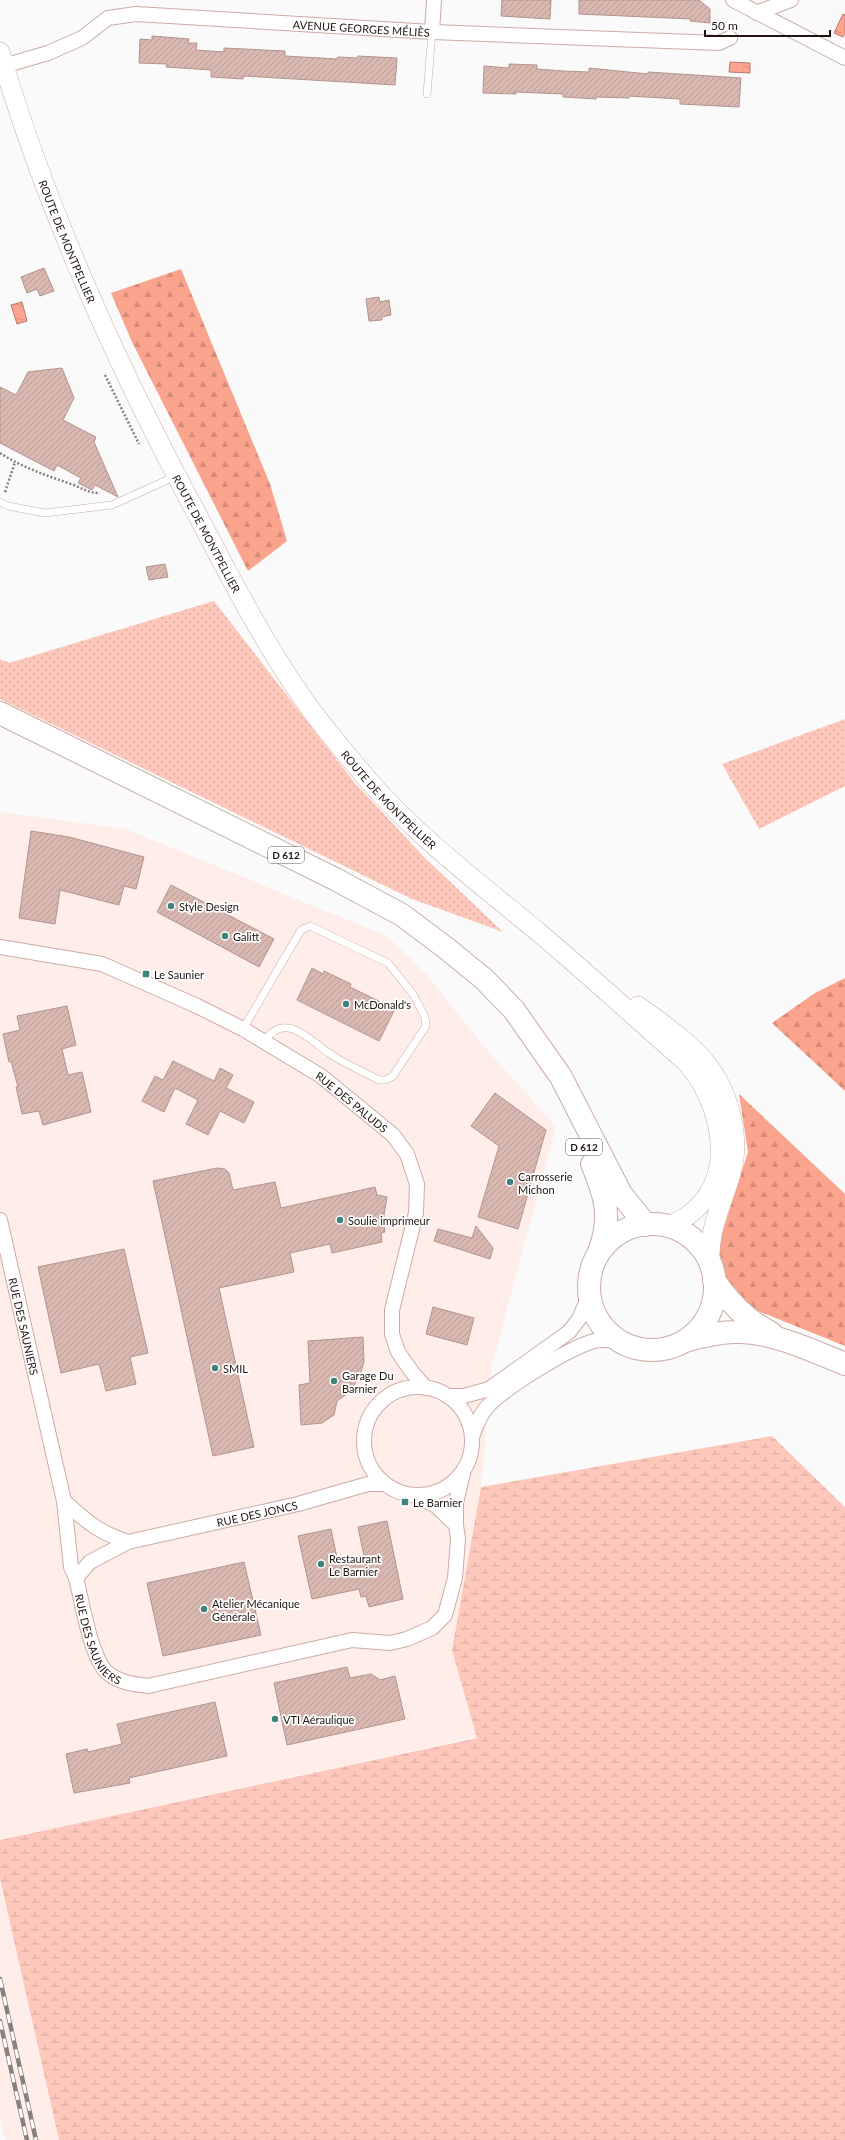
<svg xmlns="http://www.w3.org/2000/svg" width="845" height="2140" font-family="Lato,sans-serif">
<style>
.built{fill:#feede9}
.grass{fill:url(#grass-dots)}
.forest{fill:url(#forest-firs)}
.wetland{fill:url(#wetland-marsh)}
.water{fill:url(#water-ripples);stroke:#b97969}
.building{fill:url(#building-hatch);stroke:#b3948c}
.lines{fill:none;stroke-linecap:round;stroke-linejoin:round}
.lane-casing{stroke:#cbaca4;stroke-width:8}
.street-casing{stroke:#cbaca4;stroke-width:16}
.secondary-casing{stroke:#cbaca4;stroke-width:20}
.primary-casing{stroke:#cbaca4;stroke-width:24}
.path{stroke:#857f7d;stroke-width:2.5;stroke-dasharray:2 2;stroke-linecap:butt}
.lane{stroke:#fff;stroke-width:7}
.street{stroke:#fff;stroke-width:14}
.secondary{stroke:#fff;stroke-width:19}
.primary{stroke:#fff;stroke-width:22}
.rail-casing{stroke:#86807f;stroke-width:4.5}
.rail{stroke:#fff;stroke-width:3;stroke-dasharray:9;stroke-linecap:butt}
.poi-dot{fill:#3f847c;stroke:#fff;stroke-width:1.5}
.labels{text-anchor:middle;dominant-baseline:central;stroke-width:3.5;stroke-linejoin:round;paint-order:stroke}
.shield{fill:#fff;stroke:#625a58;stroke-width:1}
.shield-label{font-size:10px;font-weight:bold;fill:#1f1411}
.street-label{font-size:11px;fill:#1f1411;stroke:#fff}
.poi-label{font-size:11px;fill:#1f1411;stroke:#fff;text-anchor:start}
</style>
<defs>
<pattern id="grass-dots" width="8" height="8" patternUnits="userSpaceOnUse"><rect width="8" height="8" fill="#fdc8bb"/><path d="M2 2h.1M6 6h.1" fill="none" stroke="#d8aba0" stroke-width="1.8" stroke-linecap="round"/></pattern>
<pattern id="forest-firs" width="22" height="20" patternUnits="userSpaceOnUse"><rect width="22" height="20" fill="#faa38d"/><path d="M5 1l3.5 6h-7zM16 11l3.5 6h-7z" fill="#d68b79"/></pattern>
<pattern id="wetland-marsh" width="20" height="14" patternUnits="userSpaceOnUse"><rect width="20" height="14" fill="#fdc8bb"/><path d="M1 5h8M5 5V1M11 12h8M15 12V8" fill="none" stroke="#d8aba0"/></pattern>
<pattern id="water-ripples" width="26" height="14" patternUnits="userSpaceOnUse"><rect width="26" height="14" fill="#fba48f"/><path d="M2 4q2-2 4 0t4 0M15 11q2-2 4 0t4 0" fill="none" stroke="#d78c7a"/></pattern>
<pattern id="building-hatch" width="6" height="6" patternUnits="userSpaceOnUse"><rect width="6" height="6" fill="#d8b8b0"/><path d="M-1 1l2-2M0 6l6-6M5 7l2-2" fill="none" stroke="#b99d96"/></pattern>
</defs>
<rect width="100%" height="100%" fill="#fafafa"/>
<g class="built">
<polygon points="0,812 126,829 387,936 426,974 480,1042 556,1127 492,1365 481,1487 452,1650 477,1737 0,1840"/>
<polygon points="0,1878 59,2140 5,2140 0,2116"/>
</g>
<g class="grass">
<polygon points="214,601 354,782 424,857 503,932 412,899 0,699 0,659 9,663"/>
<polygon points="845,719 845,786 759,829 722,764"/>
</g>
<g class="forest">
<polygon points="181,269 270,484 287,541 248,571 132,342 111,293"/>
<polygon points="845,978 845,1091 772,1023 815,993"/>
<polygon points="739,1094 845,1194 845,1346 753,1309 726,1278 718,1246 748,1152"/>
</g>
<polygon class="wetland" points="772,1436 845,1507 845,2140 59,2140 0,1878 0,1840 477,1738 452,1650 481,1487"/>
<g class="water">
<polygon points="843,14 845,15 845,33 843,37 834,33"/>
<polygon points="730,62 750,63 750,73 729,72"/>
<polygon points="22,302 27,321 17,324 11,305"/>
</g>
<g class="building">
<polygon points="502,0 551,0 550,19 501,16"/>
<polygon points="579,0 699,0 710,9 710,23 690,21 691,19 579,14"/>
<polygon points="152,36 189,39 188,43 197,43 196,50 224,52 224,48 285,51 285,56 337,59 338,57 357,58 358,56 397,58 395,85 244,76 243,79 211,77 211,70 166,67 167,64 139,63 140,39 152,40"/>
<polygon points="509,64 537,65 537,69 563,71 589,72 589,68 648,74 648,72 741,78 739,107 680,104 680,99 629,96 629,98 596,97 596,99 563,97 563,94 516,92 516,94 483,93 484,66 509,68"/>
<polygon points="44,268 54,291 40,296 37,289 27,293 21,277"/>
<polygon points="379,297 380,302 389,300 391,315 382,317 382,320 369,321 366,299"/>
<polygon points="62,368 74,398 63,420 96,437 94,442 118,497 95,485 92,490 78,483 81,478 57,465 54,471 0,443 0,387 16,395 28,372"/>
<polygon points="165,564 168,577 149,580 146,567"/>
<polygon points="31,831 69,837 144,857 136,889 124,886 119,905 60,890 55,924 19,918"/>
<polygon points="171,885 274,939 259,967 157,912"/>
<polygon points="312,968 323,974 324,971 351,984 350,987 395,1009 379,1041 297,1000"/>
<polygon points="67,1006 76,1045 62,1049 68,1075 82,1072 91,1112 43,1125 39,1111 22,1114 16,1087 18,1087 11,1061 9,1062 3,1034 20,1030 17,1016"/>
<polygon points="173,1061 214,1081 220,1068 233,1075 226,1088 254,1102 244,1123 220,1111 208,1135 186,1124 198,1100 175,1088 164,1112 142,1101 155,1076 163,1080"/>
<polygon points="495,1093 546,1130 518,1229 478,1217 499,1146 471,1126"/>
<polygon points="217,1168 225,1169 229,1173 233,1190 275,1182 281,1208 375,1187 377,1195 387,1197 383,1221 385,1232 381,1233 382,1242 332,1253 330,1244 290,1253 294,1272 219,1288 254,1447 213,1456 153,1181"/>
<polygon points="476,1226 493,1248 490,1259 434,1241 438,1229 472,1238"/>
<polygon points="124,1249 148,1353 130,1357 136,1384 106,1391 99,1364 61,1373 38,1267"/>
<polygon points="433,1307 474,1318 467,1345 426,1334"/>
<polygon points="363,1337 364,1362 359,1378 348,1393 337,1401 334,1415 322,1423 301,1425 299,1385 310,1383 308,1341"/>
<polygon points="387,1521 403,1599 369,1607 366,1596 361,1597 359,1589 312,1599 298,1536 331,1529 338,1563 364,1556 358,1527"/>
<polygon points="244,1562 261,1635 163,1656 147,1583"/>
<polygon points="347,1667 350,1678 371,1674 380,1680 395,1676 405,1719 287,1745 274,1683"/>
<polygon points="215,1702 227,1756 129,1778 130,1783 74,1793 66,1754 87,1749 88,1752 122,1744 117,1724"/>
</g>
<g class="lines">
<g class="lane-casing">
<g id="lane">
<polyline points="427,94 432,32"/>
<polyline points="0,502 8,506 45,513 112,505 176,476"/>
<path d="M243,1029L301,930L310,926L388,963L413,994L425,1017L426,1026L393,1076L386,1080H379C363,1071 344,1064 329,1053C310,1040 284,1010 264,1042"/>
</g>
</g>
<g class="street-casing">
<g id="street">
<polyline points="733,0 845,58"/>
<polyline points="756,13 791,0"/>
<polyline points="432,32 434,0"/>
<path id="s1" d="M0,67L48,53L82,38L108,18L136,14L432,32L719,43L730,38"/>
<path id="s2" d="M0,947L102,964L197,1006L243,1029L321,1076L393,1135L407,1154L417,1184L416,1213L392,1310V1334L398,1352L412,1372L426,1388"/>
<path id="s3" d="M0,1220L64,1501L71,1567L76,1578C82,1601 91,1660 108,1673C120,1683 134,1684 148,1686L352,1640L390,1643L407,1639L432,1628L445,1615L455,1578L458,1539L456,1525V1503L464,1469"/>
<circle cx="418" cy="1441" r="54"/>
<polyline points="447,1396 464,1396 489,1389 569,1332 579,1319 589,1296"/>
<path d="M472,1437C476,1426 479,1416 487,1407C504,1388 569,1348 594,1341C602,1339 610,1340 618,1341"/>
<polyline points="415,1496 435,1505 456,1525"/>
<path id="s4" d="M64,1501C87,1522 98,1532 128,1542L298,1504L368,1484H385"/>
<polyline points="76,1578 90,1562 128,1542"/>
</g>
</g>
<g class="secondary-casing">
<g id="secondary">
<path id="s5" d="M0,52C48,214 119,370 199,518C231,579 263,641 302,697C322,726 346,754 369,781C418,837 479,883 537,931C588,974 637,1019 687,1063C693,1071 699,1078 703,1086C731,1138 729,1202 668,1226"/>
<path d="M638,1006C659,1021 679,1035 697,1053C727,1082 742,1134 731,1174C721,1207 708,1230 710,1265"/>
</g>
</g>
<g class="primary-casing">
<g id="primary">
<polyline points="0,713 335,879 402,915 446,948 484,979 514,1010 561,1077 621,1194 646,1225"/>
<path d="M592,1164C606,1197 612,1218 599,1252"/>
<circle cx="652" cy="1287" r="63"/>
<path d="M714,1280C730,1303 746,1320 771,1333"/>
<path d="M685,1341C702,1336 719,1332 736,1332C771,1331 813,1351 845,1364"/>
</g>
</g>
<g class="path">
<polyline points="105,375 139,444"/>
<path d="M0,453C23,468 48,476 74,485C83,489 89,493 100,493"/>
<polyline points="5,492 15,462"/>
</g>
<use href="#lane" class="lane"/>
<use href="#street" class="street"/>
<use href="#secondary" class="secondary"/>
<use href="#primary" class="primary"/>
<g class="rail-casing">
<g id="rail">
<polyline points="0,1979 36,2140"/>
<polyline points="0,2021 27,2140"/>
</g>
</g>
<use href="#rail" class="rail"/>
</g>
<g class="poi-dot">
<circle cx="171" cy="906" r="4"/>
<circle cx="225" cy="936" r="4"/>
<rect x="142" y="970" width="8" height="8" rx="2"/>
<circle cx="346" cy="1004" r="4"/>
<circle cx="510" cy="1182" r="4"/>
<circle cx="340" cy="1220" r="4"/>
<circle cx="215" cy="1368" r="4"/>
<circle cx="334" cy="1381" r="4"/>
<rect x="401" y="1498" width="8" height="8" rx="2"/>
<circle cx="321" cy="1564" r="4"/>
<circle cx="204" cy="1609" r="4"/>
<circle cx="275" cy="1719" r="4"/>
</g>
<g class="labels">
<g class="shield">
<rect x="268" y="847" width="36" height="16" rx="3"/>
<rect x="566" y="1139" width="36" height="16" rx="3"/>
</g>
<g class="shield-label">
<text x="286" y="855">D 612</text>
<text x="584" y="1147">D 612</text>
</g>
<g class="street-label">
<text stroke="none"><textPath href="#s1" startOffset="374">AVENUE GEORGES MÉLIÈS</textPath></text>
<text stroke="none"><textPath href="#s5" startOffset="201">ROUTE DE MONTPELLIER</textPath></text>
<text stroke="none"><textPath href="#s5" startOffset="525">ROUTE DE MONTPELLIER</textPath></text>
<text stroke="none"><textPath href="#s5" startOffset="849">ROUTE DE MONTPELLIER</textPath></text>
<text stroke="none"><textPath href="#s2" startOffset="390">RUE DES PALUDS</textPath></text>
<text stroke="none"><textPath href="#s3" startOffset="109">RUE DES SAUNIERS</textPath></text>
<text stroke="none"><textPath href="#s4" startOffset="209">RUE DES JONCS</textPath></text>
<text stroke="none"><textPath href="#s3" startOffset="433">RUE DES SAUNIERS</textPath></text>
</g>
<g class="poi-label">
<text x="179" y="906">Style Design</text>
<text x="233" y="936">Galitt</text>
<text x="154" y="974">Le Saunier</text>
<text x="354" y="1004">McDonald's</text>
<text x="518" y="1176">Carrosserie<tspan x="518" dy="13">Michon</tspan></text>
<text x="348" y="1220">Soulie imprimeur</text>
<text x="223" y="1368">SMIL</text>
<text x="342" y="1375">Garage Du<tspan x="342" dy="13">Barnier</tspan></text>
<text x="413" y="1502">Le Barnier</text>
<text x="329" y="1558">Restaurant<tspan x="329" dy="13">Le Barnier</tspan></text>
<text x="212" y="1603">Atelier Mécanique<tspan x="212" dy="13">Générale</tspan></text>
<text x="283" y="1719">VTI Aéraulique</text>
</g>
</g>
<path d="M705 30v6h125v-6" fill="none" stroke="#1f1411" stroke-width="2"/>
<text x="711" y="30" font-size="12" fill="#1f1411" stroke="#ffffff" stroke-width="3" paint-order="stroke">50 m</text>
</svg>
